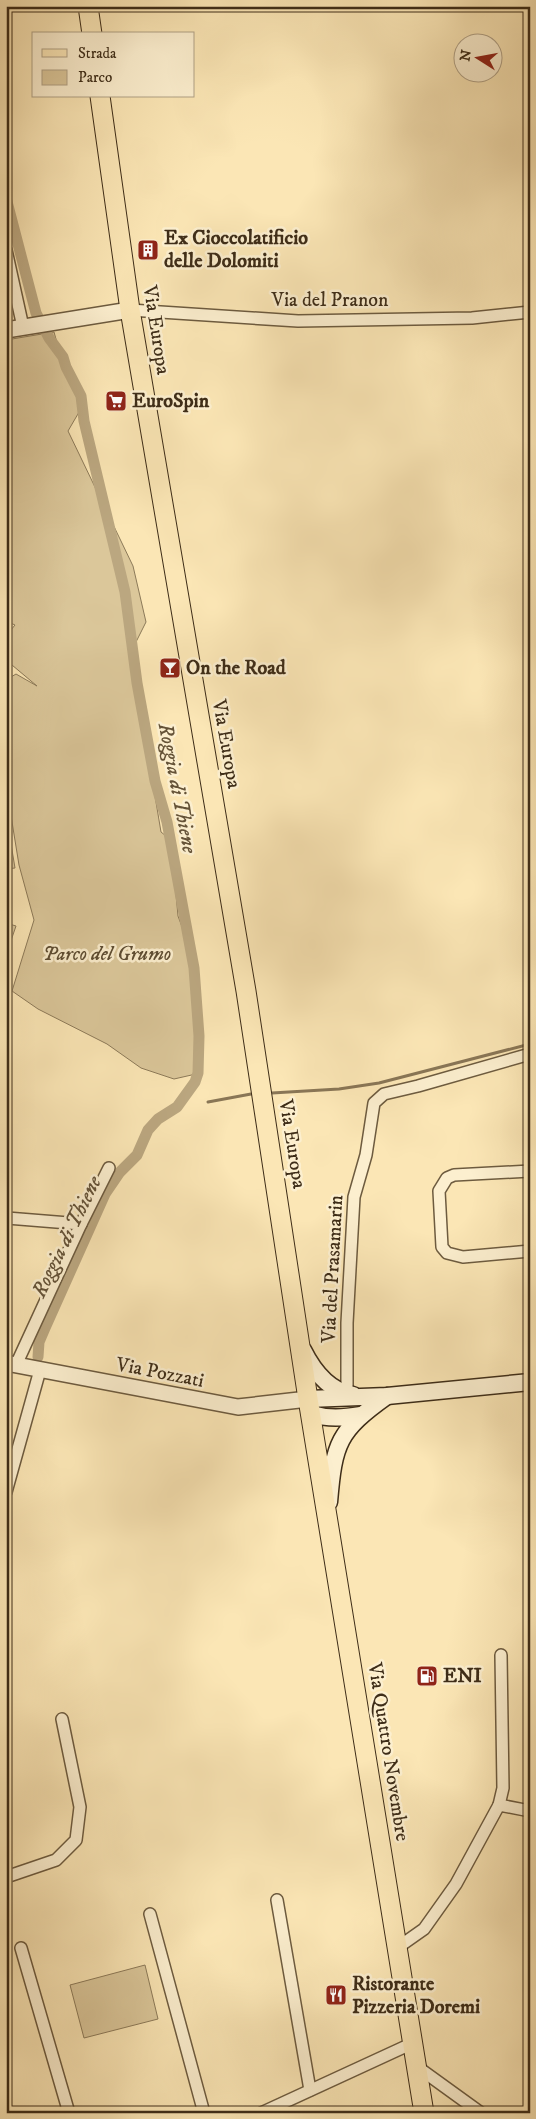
<svg xmlns="http://www.w3.org/2000/svg" width="536" height="2119" font-family="'IM FELL DW Pica',serif">
<style>
.green{fill:#dbc79a;stroke:#8c7a59}
.lines{fill:none;stroke-linecap:round;stroke-linejoin:round}
.stream{stroke:#897656;stroke-width:3}
.canal{stroke:#bba780;stroke-width:11}
.minor-casing{stroke:#6d5b3f;stroke-width:14}
.tertiary-casing{stroke:#6d5b3f;stroke-width:18}
.secondary-casing{stroke:#3e2d18;stroke-width:19}
.primary-casing{stroke:#3e2d18;stroke-width:21}
.minor{stroke:#fcefcf;stroke-width:11}
.tertiary{stroke:#fcefcf;stroke-width:15}
.secondary{stroke:#fcefcf;stroke-width:16}
.primary{stroke:#fbe6b5;stroke-width:19}
.labels{text-anchor:middle;dominant-baseline:central;stroke-width:5;stroke-linejoin:round;paint-order:stroke}
.poi-label{font-size:20px;font-weight:bold;fill:#3e2d18;stroke:#fcefcf;text-anchor:start}
.street-label{font-size:20px;fill:#3e2d18;stroke:#fcefcf}
.park-label{font-size:20px;font-style:italic;fill:#5d4c32;stroke:#fcefcf}
.water-label{font-size:21px;font-style:italic;fill:#645237;stroke:#fcefcf}
</style>
<rect width="100%" height="100%" fill="#fbe6b5"/>
<filter id="stains"><feTurbulence type="fractalNoise" baseFrequency=".004" numOctaves="4"/><feColorMatrix values="0 0 0 0 .2 0 0 0 0 .09 0 0 0 0 .02 0 0 0 .5 -.17"/></filter>
<radialGradient id="worn" r=".72"><stop offset=".6" stop-color="#630" stop-opacity="0"/><stop offset="1" stop-color="#630" stop-opacity=".3"/></radialGradient>
<g class="green">
<polygon points="54,332 65,371 82,407 68,431 133,566 146,622 131,652 161,832 171,840 178,916 188,943 196,1013 198,1063 196,1074 174,1079 141,1068 107,1044 38,1009 12,991 34,920 19,865 6,785 6,680 16,674 37,686 6,660 6,636 15,625 6,621 6,340"/>
<polygon points="6,814 15,868 6,869"/>
<polygon points="6,923 16,926 6,955"/>
<polygon points="145,1965 158,2019 84,2038 70,1985"/>
</g>
<g class="lines">
<g class="stream">
<polyline points="272,1093 339,1089 379,1083 530,1044"/>
<polyline points="208,1102 251,1094"/>
</g>
<polyline class="canal" points="6,198 36,313 49,338 63,357 66,367 81,396 84,421 125,592 137,683 155,781 167,822 194,968 199,1036 198,1073 195,1082 177,1107 158,1119 148,1130 137,1155 120,1172 105,1194 45,1328 39,1342 38,1357"/>
<g class="minor-casing">
<g id="minor">
<polyline points="6,250 23,327"/>
<polyline points="130,310 298,321 472,318 530,312"/>
<polyline points="530,1171 454,1175 447,1178 439,1191 442,1247 447,1253 463,1257 530,1251"/>
<polyline points="7,1218 81,1224 16,1365"/>
<polyline points="81,1224 109,1168"/>
<polyline points="347,1394 347,1323 354,1197 366,1155 374,1103 384,1094 418,1086 530,1054"/>
<polyline points="6,1492 40,1370"/>
<polyline points="499,1805 503,1788 501,1655"/>
<polyline points="6,1877 56,1860 76,1840 80,1807 62,1719"/>
<polyline points="277,1900 310,2090"/>
<polyline points="150,1914 204,2113"/>
<polyline points="21,1948 69,2113"/>
<polyline points="397,1948 424,1929 456,1884 499,1805 530,1811"/>
<polyline points="416,2066 481,2113"/>
<polyline points="261,2113 413,2043"/>
</g>
</g>
<g class="tertiary-casing">
<g id="tertiary">
<polyline points="6,330 130,310"/>
<polyline points="6,1363 238,1407 308,1399"/>
</g>
</g>
<g class="secondary-casing">
<g id="secondary">
<path d="M303,1350C313,1370 329,1391 353,1395"/>
<polyline points="308,1399 387,1396 530,1382"/>
<path d="M311,1414C328,1419 343,1418 361,1415"/>
<path d="M329,1502C334,1443 338,1431 387,1396"/>
</g>
</g>
<g class="primary-casing">
<g id="primary">
<polyline points="88,6 92,34"/>
<polyline points="100,96 130,310 246,991 308,1399 424,2113"/>
</g>
</g>
<use href="#minor" class="minor"/>
<use href="#tertiary" class="tertiary"/>
<use href="#secondary" class="secondary"/>
<use href="#primary" class="primary"/>
</g>
<defs>
<g id="building-square" transform="scale(1.125)"><rect x="-9" y="-9" width="18" height="18" rx="4" fill="#8f2418" stroke="#fcefcf"/><path d="M-4-6H4V6H1V3H-1V6H-4ZM-2.5-4.3h1.7v1.8h-1.7ZM.8-4.3h1.7v1.8H.8ZM-2.5-1h1.7V.8h-1.7ZM.8-1h1.7V.8H.8Z" fill="#fff"/></g>
<g id="supermarket-square" transform="scale(1.125)"><rect x="-9" y="-9" width="18" height="18" rx="4" fill="#8f2418" stroke="#fcefcf"/><path d="M-6-5.5h2.5l.6 2H6L4.5 2H-2.5L-4.4-4H-6ZM-1.5 3.2a1.3 1.3 0 1 0 .1 0ZM3 3.2a1.3 1.3 0 1 0 .1 0Z" fill="#fff"/></g>
<g id="bar-square" transform="scale(1.125)"><rect x="-9" y="-9" width="18" height="18" rx="4" fill="#8f2418" stroke="#fcefcf"/><path d="M-6-5H6L.8 .8V4.5H3.5V6h-7V4.5H-.8V.8Z" fill="#fff"/></g>
<g id="fuel-square" transform="scale(1.125)"><rect x="-9" y="-9" width="18" height="18" rx="4" fill="#8f2418" stroke="#fcefcf"/><path d="M-5.5-6h7V0h2V4h1.3V-2.5L3-4.5l.8-.8L6-3V5H2.5V1h-1V6h-7ZM-4.2-4.7v3.2H.2V-4.7Z" fill="#fff"/></g>
<g id="restaurant-square" transform="scale(1.125)"><rect x="-9" y="-9" width="18" height="18" rx="4" fill="#8f2418" stroke="#fcefcf"/><path d="M-5-6h1v4h1v-4h1v4h1v-4h1v5L-1.5 .5V6h-2V.5L-5-1ZM5-6V6H3V1.5H1.5Q1.5-4 5-6Z" fill="#fff"/></g>
</defs>
<g fill-rule="evenodd">
<use href="#building-square" x="148" y="250"/>
<use href="#supermarket-square" x="116" y="401"/>
<use href="#bar-square" x="170" y="668"/>
<use href="#fuel-square" x="427" y="1676"/>
<use href="#restaurant-square" x="336" y="1995"/>
</g>
<g class="labels">
<g class="poi-label">
<text x="164" y="238">Ex Cioccolatificio<tspan x="164" dy="23">delle Dolomiti</tspan></text>
<text x="132" y="401">EuroSpin</text>
<text x="186" y="668">On the Road</text>
<text x="443" y="1676">ENI</text>
<text x="352" y="1984">Ristorante<tspan x="352" dy="23">Pizzeria Doremi</tspan></text>
</g>
<g class="street-label">
<text x="330" y="300">Via del Pranon</text>
<text transform="translate(156 330) rotate(81)">Via Europa</text>
<text transform="translate(226 744) rotate(80)">Via Europa</text>
<text transform="translate(292 1144) rotate(81)">Via Europa</text>
<text transform="translate(333 1269) rotate(-87)">Via del Prasamarin</text>
<text transform="translate(160 1373) rotate(11)">Via Pozzati</text>
<text transform="translate(388 1752) rotate(81)">Via Quattro Novembre</text>
</g>
<g class="park-label">
<text x="107" y="954">Parco del Grumo</text>
</g>
<g class="water-label">
<text transform="translate(177 788) rotate(79)">Roggia di Thiene</text>
<text transform="translate(67 1237) rotate(-64)">Roggia di Thiene</text>
</g>
</g>
<rect width="536" height="2119" fill="none" stroke="#fbe6b5" stroke-width="25"/>
<rect x="8" y="8" width="521" height="2104" fill="none" stroke="#3e2d18" stroke-width="2.5"/>
<rect x="12" y="12" width="511" height="2094" fill="none" stroke="#3e2d18"/>
<rect x="32" y="32" width="162" height="65" fill="#fcefcf" stroke="#b0a186"/>
<rect x="42" y="49" width="25" height="8" fill="#fbe6b5" stroke="#b0a186"/>
<text x="78" y="58" font-size="15" fill="#3e2d18">Strada</text>
<rect x="42" y="70" width="25" height="15" fill="#dbc79a" stroke="#b0a186"/>
<text x="78" y="82" font-size="15" fill="#3e2d18">Parco</text>
<g transform="translate(478 58) rotate(281)"><circle r="24" fill="#fcefcf" stroke="#b0a186"/>
<path d="M0-4L9 19L0 12L-9 19Z" fill="#8f2418"/>
<text y="-8" font-size="14" font-weight="bold" text-anchor="middle" fill="#3e2d18">N</text>
</g>
<rect width="100%" height="100%" filter="url(#stains)"/>
<rect width="100%" height="100%" fill="url(#worn)"/>
</svg>
